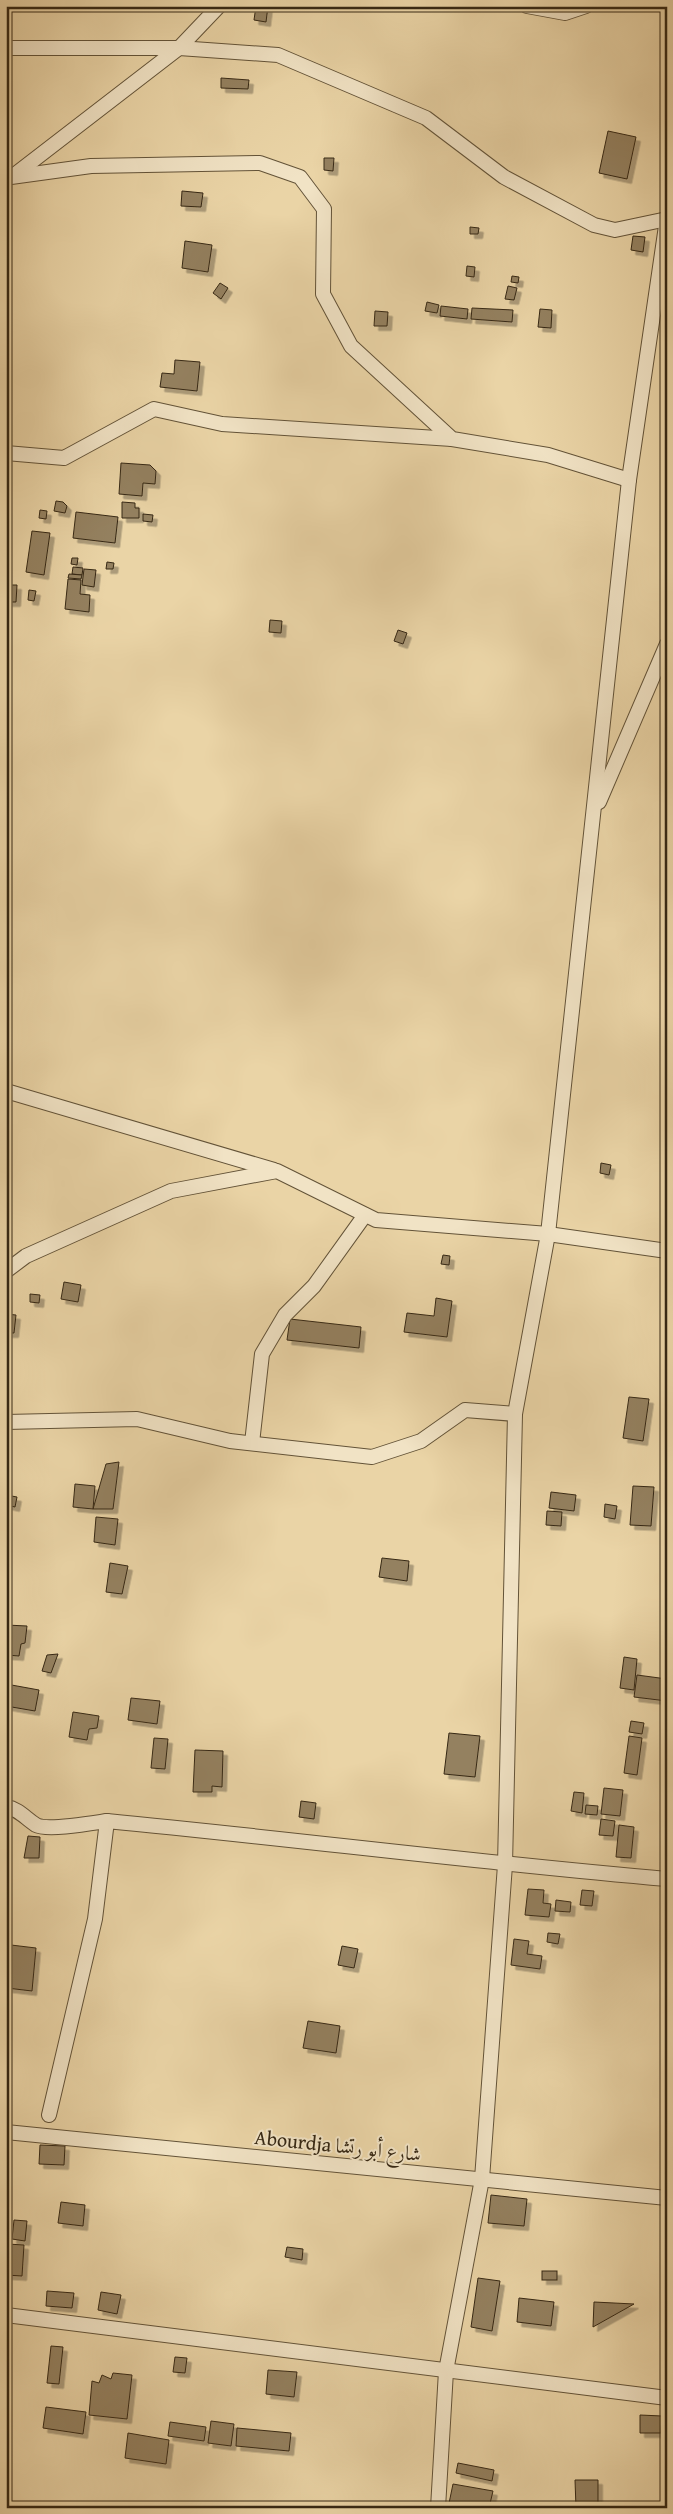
<svg xmlns="http://www.w3.org/2000/svg" width="673" height="2514" font-family="'Gentium Book Plus',Amiri,serif">
<style>
.building{fill:#948160;stroke:#362814;filter:url(#shadow)}
.lines{fill:none;stroke-linecap:round;stroke-linejoin:round}
.street-casing{stroke:#635338;stroke-width:16}
.street{stroke:#f1e3c5;stroke-width:14}
.labels{text-anchor:middle;dominant-baseline:central;stroke-width:4;stroke-linejoin:round;paint-order:stroke}
.street-label{font-size:20px;fill:#362814;stroke:#f1e3c5}
</style>
<defs>
<filter id="shadow"><feDropShadow dx="4.5" dy="4.5" stdDeviation="0" flood-color="#0004"/></filter>
</defs>
<rect width="100%" height="100%" fill="#ead4a6"/>
<filter id="stains"><feTurbulence type="fractalNoise" baseFrequency=".004" numOctaves="4"/><feColorMatrix values="0 0 0 0 .2 0 0 0 0 .09 0 0 0 0 .02 0 0 0 .5 -.17"/></filter>
<radialGradient id="worn" r=".72"><stop offset=".6" stop-color="#630" stop-opacity="0"/><stop offset="1" stop-color="#630" stop-opacity=".3"/></radialGradient>
<g class="building">
<polygon points="256,6 268,6 266,22 254,20"/>
<polygon points="221,78 249,80 248,89 221,88"/>
<polygon points="608,131 636,137 627,179 599,173"/>
<polygon points="324,158 334,158 333,171 324,170"/>
<polygon points="182,191 203,193 201,207 181,206"/>
<polygon points="470,227 479,228 478,234 470,234"/>
<polygon points="633,236 645,237 643,252 631,250"/>
<polygon points="185,241 212,245 208,272 182,268"/>
<polygon points="467,266 475,267 474,277 466,276"/>
<polygon points="512,276 519,277 518,283 511,282"/>
<polygon points="220,283 228,288 221,299 213,293"/>
<polygon points="508,286 517,288 514,300 505,299"/>
<polygon points="427,302 439,305 437,313 425,311"/>
<polygon points="441,306 468,309 467,319 440,316"/>
<polygon points="472,308 513,310 512,322 471,319"/>
<polygon points="540,309 552,310 551,328 538,327"/>
<polygon points="375,311 388,312 387,326 374,326"/>
<polygon points="175,360 200,362 197,391 160,387 162,373 174,374"/>
<polygon points="121,463 150,465 156,471 155,484 143,483 142,496 119,494"/>
<polygon points="56,501 63,502 67,506 65,513 54,511"/>
<polygon points="122,502 135,503 135,508 139,508 139,518 122,518"/>
<polygon points="40,510 47,511 46,519 39,518"/>
<polygon points="76,512 118,517 115,543 73,538"/>
<polygon points="143,514 153,515 152,522 143,521"/>
<polygon points="32,531 50,533 44,575 26,572"/>
<polygon points="72,558 78,558 77,565 71,564"/>
<polygon points="107,562 114,563 113,569 106,569"/>
<polygon points="73,567 83,568 82,575 72,574"/>
<polygon points="84,569 96,570 94,587 82,585"/>
<polygon points="69,574 82,575 81,579 68,578"/>
<polygon points="68,579 81,580 80,594 90,595 89,612 65,609"/>
<polygon points="6,585 17,585 16,602 6,602"/>
<polygon points="29,590 36,591 34,601 28,600"/>
<polygon points="270,620 282,621 281,633 269,632"/>
<polygon points="398,630 407,633 403,644 394,641"/>
<polygon points="601,1163 611,1165 609,1175 600,1173"/>
<polygon points="443,1255 450,1256 449,1265 441,1264"/>
<polygon points="64,1282 81,1285 78,1302 61,1299"/>
<polygon points="30,1294 40,1295 39,1303 30,1302"/>
<polygon points="436,1298 452,1301 447,1337 404,1332 407,1313 434,1316"/>
<polygon points="6,1314 16,1315 14,1333 6,1333"/>
<polygon points="290,1319 361,1327 359,1348 287,1340"/>
<polygon points="629,1397 649,1399 643,1441 623,1438"/>
<polygon points="119,1462 113,1509 93,1509 106,1464"/>
<polygon points="75,1484 95,1486 93,1509 73,1507"/>
<polygon points="633,1486 654,1487 651,1526 630,1525"/>
<polygon points="551,1492 576,1495 574,1511 549,1508"/>
<polygon points="6,1495 17,1497 15,1507 6,1505"/>
<polygon points="605,1504 617,1506 615,1519 604,1517"/>
<polygon points="547,1511 562,1512 561,1526 546,1525"/>
<polygon points="96,1517 118,1519 115,1545 94,1542"/>
<polygon points="382,1558 409,1561 407,1581 379,1577"/>
<polygon points="110,1563 128,1566 122,1594 106,1592"/>
<polygon points="6,1625 27,1626 25,1643 21,1644 19,1656 6,1655"/>
<polygon points="58,1654 51,1673 42,1671 47,1655"/>
<polygon points="624,1657 637,1659 634,1690 620,1688"/>
<polygon points="637,1675 667,1679 667,1701 634,1697"/>
<polygon points="6,1684 39,1690 35,1711 6,1706"/>
<polygon points="131,1698 160,1701 157,1724 128,1720"/>
<polygon points="73,1712 99,1716 97,1728 89,1729 87,1740 69,1737"/>
<polygon points="631,1721 644,1723 642,1734 629,1732"/>
<polygon points="449,1733 480,1736 475,1777 444,1774"/>
<polygon points="629,1736 642,1738 637,1775 624,1773"/>
<polygon points="154,1738 168,1739 165,1769 151,1768"/>
<polygon points="195,1750 223,1751 222,1787 212,1786 212,1792 193,1792"/>
<polygon points="604,1788 623,1790 620,1816 601,1814"/>
<polygon points="574,1792 584,1793 582,1813 571,1811"/>
<polygon points="301,1801 316,1803 314,1819 299,1817"/>
<polygon points="586,1805 598,1806 597,1815 585,1814"/>
<polygon points="601,1819 615,1821 613,1836 599,1835"/>
<polygon points="619,1825 634,1827 631,1858 616,1857"/>
<polygon points="28,1836 40,1837 39,1858 24,1858"/>
<polygon points="528,1889 544,1890 543,1903 551,1904 549,1917 525,1915"/>
<polygon points="582,1890 594,1891 592,1906 580,1905"/>
<polygon points="556,1900 571,1902 570,1912 555,1911"/>
<polygon points="548,1933 560,1934 558,1944 547,1942"/>
<polygon points="514,1939 529,1941 527,1954 542,1956 540,1969 511,1965"/>
<polygon points="11,1945 36,1948 32,1991 7,1988"/>
<polygon points="342,1946 358,1949 354,1968 338,1965"/>
<polygon points="308,2021 340,2026 336,2053 303,2048"/>
<polygon points="40,2145 65,2146 64,2165 39,2164"/>
<polygon points="491,2195 527,2199 524,2226 488,2223"/>
<polygon points="61,2202 85,2205 83,2226 58,2223"/>
<polygon points="14,2220 27,2221 25,2241 12,2239"/>
<polygon points="7,2244 24,2245 22,2276 6,2275"/>
<polygon points="287,2247 303,2249 302,2260 285,2257"/>
<rect x="542" y="2271" width="15" height="9"/>
<polygon points="478,2278 500,2281 492,2331 471,2327"/>
<polygon points="47,2291 74,2293 72,2308 46,2306"/>
<polygon points="101,2292 121,2295 117,2314 98,2310"/>
<polygon points="519,2298 554,2302 551,2326 517,2322"/>
<polygon points="594,2302 634,2304 593,2327"/>
<polygon points="51,2346 63,2347 59,2384 47,2383"/>
<polygon points="175,2357 187,2358 185,2373 173,2372"/>
<polygon points="268,2370 297,2372 294,2397 266,2394"/>
<polygon points="113,2373 132,2375 127,2419 89,2415 92,2381 99,2383 102,2375 111,2379"/>
<polygon points="46,2407 86,2412 83,2434 43,2428"/>
<polygon points="640,2415 662,2416 661,2433 640,2433"/>
<polygon points="211,2421 234,2424 231,2446 208,2443"/>
<polygon points="170,2422 206,2427 204,2441 168,2436"/>
<polygon points="237,2428 291,2433 289,2451 236,2446"/>
<polygon points="128,2433 169,2440 166,2464 125,2458"/>
<polygon points="458,2463 494,2470 492,2481 456,2473"/>
<polygon points="575,2480 598,2480 598,2508 576,2508"/>
<polygon points="453,2484 493,2491 489,2508 448,2508"/>
</g>
<g class="lines">
<g class="street-casing">
<g id="street">
<polyline points="527,6 565,13 586,6"/>
<polyline points="6,48 179,48 278,55 426,118 504,177 594,225 615,230 667,219"/>
<polyline points="13,176 179,48 219,6"/>
<polyline points="11,177 91,166 260,163 300,177 324,209 323,294 351,346 452,439 548,455 629,480"/>
<polyline points="6,453 64,458 154,409 222,424 452,439"/>
<polyline points="599,802 667,644"/>
<polyline points="6,1091 274,1170"/>
<polyline points="6,1271 26,1256 171,1191 277,1171 376,1220 548,1234 667,1251"/>
<polyline points="6,1422 137,1419 230,1441 372,1457 421,1441 465,1410 515,1414"/>
<polyline points="252,1443 262,1354 285,1315 314,1286 365,1215"/>
<path d="M6,1807C19,1809 25,1818 36,1825C47,1831 93,1823 107,1821"/>
<path d="M49,2115L95,1919L107,1821C294,1839 480,1863 667,1879"/>
<polyline points="6,2132 667,2198"/>
<polyline points="6,2315 667,2398"/>
<polyline points="438,2508 446,2371 482,2179 505,1865 515,1414 548,1234 629,480 667,219"/>
</g>
</g>
<use href="#street" class="street"/>
</g>
<g class="labels">
<g class="street-label">
<text transform="translate(338 2145) rotate(6)">Abourdja شارع أبو رتشا</text>
</g>
</g>
<rect width="673" height="2514" fill="none" stroke="#ead4a6" stroke-width="25"/>
<rect x="8" y="8" width="658" height="2499" fill="none" stroke="#362814" stroke-width="2.5"/>
<rect x="12" y="12" width="648" height="2489" fill="none" stroke="#362814"/>
<rect width="100%" height="100%" filter="url(#stains)"/>
<rect width="100%" height="100%" fill="url(#worn)"/>
</svg>
